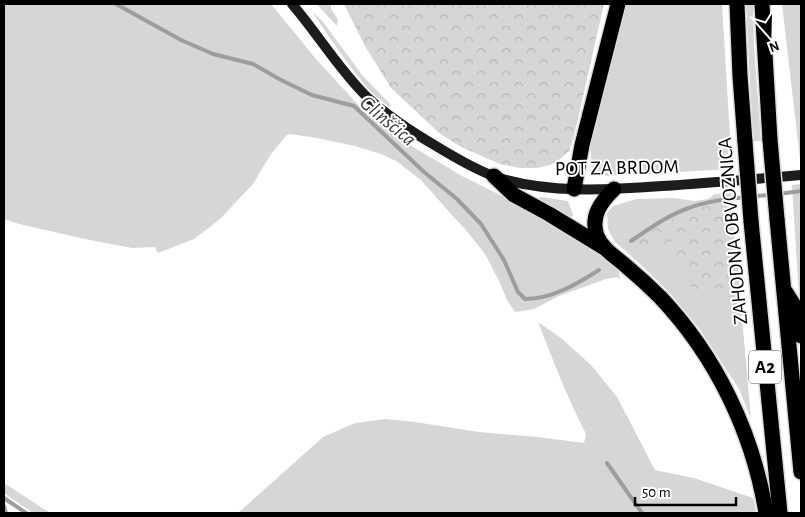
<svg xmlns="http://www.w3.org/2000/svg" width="805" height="517" font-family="'Alegreya Sans',sans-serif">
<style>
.grass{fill:#d6d6d6}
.forest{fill:url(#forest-crowns)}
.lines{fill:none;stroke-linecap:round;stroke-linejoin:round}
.stream{stroke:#9d9d9d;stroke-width:4}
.motorway-casing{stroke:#dbdbdb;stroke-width:18}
.secondary{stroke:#1c1c1c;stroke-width:10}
.motorway{stroke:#000;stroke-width:15}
.motorway-bridge-casing{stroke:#dbdbdb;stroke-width:18;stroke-linecap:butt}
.motorway-bridge{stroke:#000;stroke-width:15}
.labels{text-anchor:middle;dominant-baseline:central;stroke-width:4;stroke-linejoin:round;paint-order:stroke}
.shield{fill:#fff;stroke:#4c4c4c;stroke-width:1}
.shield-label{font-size:19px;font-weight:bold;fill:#000}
.street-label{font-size:20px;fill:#000;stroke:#fff}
.water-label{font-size:21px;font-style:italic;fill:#3e3e3e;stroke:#fff}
</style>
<defs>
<pattern id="forest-crowns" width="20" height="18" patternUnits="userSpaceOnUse" patternTransform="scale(1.25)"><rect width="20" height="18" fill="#d6d6d6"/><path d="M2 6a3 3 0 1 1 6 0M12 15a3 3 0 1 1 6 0" fill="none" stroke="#b6b6b6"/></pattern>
</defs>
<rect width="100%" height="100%" fill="#fff"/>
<g class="grass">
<polygon points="4,4 271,4 316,59 362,109 393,135 462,176 510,200 581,239 618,267 620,279 617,277 606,279 559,296 534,309 515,312 507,300 500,283 485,254 465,229 450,213 421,180 396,161 381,154 355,146 317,138 290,134 287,135 271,154 253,184 220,219 194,239 158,253 155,247 132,248 85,239 19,224 4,219"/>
<path d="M317,4H331C330,15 341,15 337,26L321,9Z"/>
<path d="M625,4H722L730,136L727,137L730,169L607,176C592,175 590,164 591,151H589Z"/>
<polygon points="746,4 753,4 754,45 761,141 753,141"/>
<polygon points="782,4 801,4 801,159 800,159"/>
<path d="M312,11L323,22L362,75L391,105L390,107C372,96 359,78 347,62C335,45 323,29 312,11Z"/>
<polygon points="801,184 801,312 799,296 792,185"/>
<polygon points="731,193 751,419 739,389 699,328 668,291 639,263 615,242 608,229 607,213 613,206 636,199 673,198 695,201 708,199 715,194"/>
<polygon points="541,197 568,201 573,215 571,218 540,200 539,198"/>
<path d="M538,322L561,338L591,365L617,397L655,470L694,478L753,498L755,505L756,513H238L323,437L355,423L385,419L415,422L479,432L538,437L584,443L586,434C567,397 553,360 538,322Z"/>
<polygon points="4,483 50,513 33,513 4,493"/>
</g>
<g class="forest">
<polygon points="344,4 604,4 574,136 569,151 560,159 550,165 537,168 520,168 500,164 461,147 439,133 391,88 365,46"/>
<path d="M719,203H727L735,293C733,295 732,296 729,297C719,299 697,294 691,286C681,273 693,266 673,257L674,252L681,243L680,239C666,242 655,251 640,247L639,240C663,222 689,209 719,203Z"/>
</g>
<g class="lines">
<g class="stream">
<path d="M116,4L181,40L213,54L253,64L281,80L312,95L354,106L424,172L457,199L481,224L504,260L518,292L525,299C552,299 577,284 599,270"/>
<polyline points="779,194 801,191"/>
<polyline points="754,196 772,195"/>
<path d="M631,241C649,229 668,215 689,208C707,201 727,199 747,197"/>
<polyline points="607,463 642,513"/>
<polyline points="4,498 26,513"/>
<polyline points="4,506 6,513"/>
</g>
<g class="motorway-casing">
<g id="motorway">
<polyline points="737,4 740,76 745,142"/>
<polyline points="762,4 770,140"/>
<polyline points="494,176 514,195 549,214 603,247"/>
<polyline points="574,189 582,145 618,4"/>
<path d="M614,189C601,202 590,216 597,236C602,249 616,257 626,266C638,276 649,286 660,297C716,356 753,433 766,513"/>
<polyline points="777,219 801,472"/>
<polyline points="751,221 780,513"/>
<polyline points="785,291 797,310 801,336"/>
</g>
</g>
<path class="secondary" d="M292,4C318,34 339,70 368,98C389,117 412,132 436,146C454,157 473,168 493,176C545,194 607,190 662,186C708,183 755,179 801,175"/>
<use href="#motorway" class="motorway"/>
<g class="motorway-bridge-casing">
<g id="motorway-bridge">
<polyline points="770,140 777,219"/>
<polyline points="745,142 751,221"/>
</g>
</g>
<use href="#motorway-bridge" class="motorway-bridge"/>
</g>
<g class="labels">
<rect class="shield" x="749" y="350.5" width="32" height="33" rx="4"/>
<g class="shield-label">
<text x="765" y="367">A2</text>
</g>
<g class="street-label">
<text transform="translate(617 168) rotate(-1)">POT ZA BRDOM</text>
<text transform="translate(733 231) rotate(-95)">ZAHODNA OBVOZNICA</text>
</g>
<g class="water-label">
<text transform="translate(388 121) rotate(40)">Glinščica</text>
</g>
</g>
<rect width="805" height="517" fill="none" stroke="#000000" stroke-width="10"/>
<g transform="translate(770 35) rotate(160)" stroke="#ffffff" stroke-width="4" paint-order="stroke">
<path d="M0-4L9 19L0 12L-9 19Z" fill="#000000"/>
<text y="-8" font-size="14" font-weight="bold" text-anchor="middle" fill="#000000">N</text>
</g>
<path d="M635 497v8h101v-8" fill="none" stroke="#000000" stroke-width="2.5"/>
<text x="642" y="497" font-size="15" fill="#000000" stroke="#ffffff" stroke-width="4" paint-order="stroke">50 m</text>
</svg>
